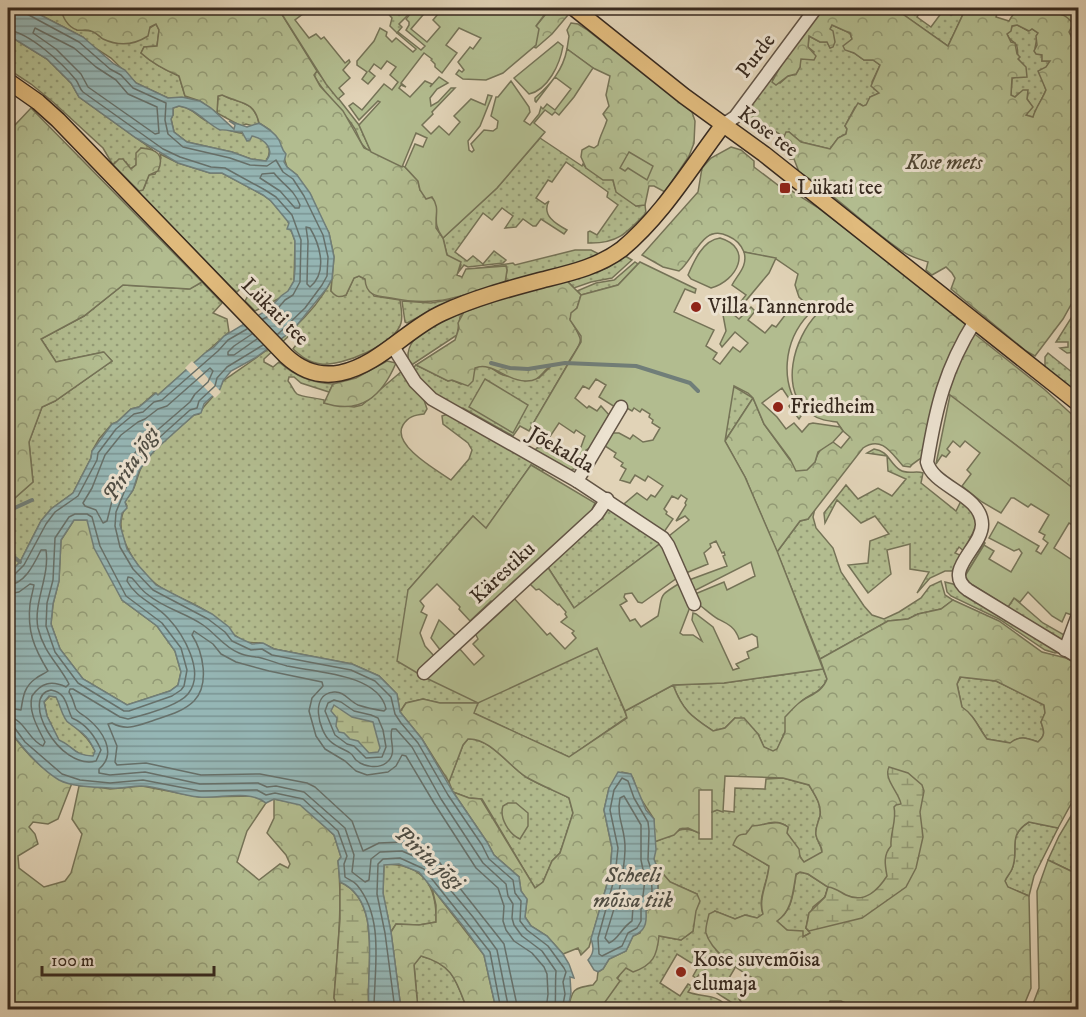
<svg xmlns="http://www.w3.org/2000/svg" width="1086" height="1017" font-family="'IM FELL DW Pica',serif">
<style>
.grass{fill:url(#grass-dots);stroke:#757357;stroke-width:1.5}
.forest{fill:url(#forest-crowns);stroke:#757357;stroke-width:1.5;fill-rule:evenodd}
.wetland{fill:url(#wetland-marsh);stroke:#757357;stroke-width:1.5}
.green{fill:#b2bc8f;stroke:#757357;stroke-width:1.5}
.water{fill:url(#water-rules);stroke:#707e79;stroke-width:1.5;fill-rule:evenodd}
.pier{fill:#e1d3b7}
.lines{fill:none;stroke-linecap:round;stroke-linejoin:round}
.shore{stroke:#66706a;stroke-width:1.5}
.stream{stroke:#707e79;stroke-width:4}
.minor-casing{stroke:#625445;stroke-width:15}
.major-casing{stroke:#382a1f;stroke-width:18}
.minor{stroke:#ece2d0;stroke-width:12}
.major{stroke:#e0ba7c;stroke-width:15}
.poi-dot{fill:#8f2418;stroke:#ece2d0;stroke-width:2}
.labels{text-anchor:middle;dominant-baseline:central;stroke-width:6;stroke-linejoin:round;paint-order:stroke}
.street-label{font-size:21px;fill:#382a1f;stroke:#ece2d0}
.park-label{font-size:21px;font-style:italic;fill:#504735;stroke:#ece2d0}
.poi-label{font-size:21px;fill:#382a1f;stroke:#ece2d0;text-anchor:start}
.water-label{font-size:22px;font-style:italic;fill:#4f4d44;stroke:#ece2d0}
</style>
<defs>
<pattern id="grass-dots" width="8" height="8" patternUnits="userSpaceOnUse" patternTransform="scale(1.5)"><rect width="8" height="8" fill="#b2bc8f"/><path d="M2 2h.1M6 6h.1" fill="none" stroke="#929974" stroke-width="1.8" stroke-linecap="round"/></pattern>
<pattern id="forest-crowns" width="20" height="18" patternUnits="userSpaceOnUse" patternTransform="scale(1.5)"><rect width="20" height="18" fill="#b2bc8f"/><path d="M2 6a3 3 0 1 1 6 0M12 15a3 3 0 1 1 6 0" fill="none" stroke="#929974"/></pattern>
<pattern id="wetland-marsh" width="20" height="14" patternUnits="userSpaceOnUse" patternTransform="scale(1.5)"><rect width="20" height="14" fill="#b2bc8f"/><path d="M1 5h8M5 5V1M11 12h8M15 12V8" fill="none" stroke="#929974"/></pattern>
<pattern id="water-rules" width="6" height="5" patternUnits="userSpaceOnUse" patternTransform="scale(1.5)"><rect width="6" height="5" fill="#95b6b5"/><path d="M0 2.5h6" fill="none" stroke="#7b9493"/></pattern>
</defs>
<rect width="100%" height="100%" fill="#e1d3b7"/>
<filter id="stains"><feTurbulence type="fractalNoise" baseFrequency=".00333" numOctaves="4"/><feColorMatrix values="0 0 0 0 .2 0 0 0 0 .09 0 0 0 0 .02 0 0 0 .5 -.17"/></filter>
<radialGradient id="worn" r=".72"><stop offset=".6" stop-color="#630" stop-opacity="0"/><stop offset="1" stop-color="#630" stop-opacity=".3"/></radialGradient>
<g class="grass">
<path d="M27,8H62V12L77,30L93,31L102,38L148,29L156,24L159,30L157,46L144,47L141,53C152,63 165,70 179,76L185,96L189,99L168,98L136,83L111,58L89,44L83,37Z"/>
<polygon points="383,8 415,8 399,24 402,27 397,33 390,26 392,18"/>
<polygon points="894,8 907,8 915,13 918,10 920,12 917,17 931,27 945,8 966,8 948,46"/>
<polygon points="1049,8 1078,8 1078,41 1072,38 1069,32 1071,21 1060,13 1053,14"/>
<polygon points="832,25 850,33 852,39 845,49 854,53 864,60 873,60 880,65 872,82 874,89 880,93 870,97 867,105 863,106 860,104 855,107 845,126 847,129 846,134 838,138 830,149 801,142 789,132 784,137 761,122 742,118 784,60 772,79 780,83 788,76 796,74 800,67 800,60 814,52 808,47 809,36 820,42 827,42 830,47 833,38 829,29"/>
<path d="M1018,25L1028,31L1032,29L1038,33L1035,48L1043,57L1042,61H1050V63C1042,71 1042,81 1046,90L1033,117L1026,116L1031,105L1027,99L1028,94L1019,93L1015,97H1012L1011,95L1012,78L1025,74V67L1018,59C1017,55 1019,46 1015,43C1010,39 1010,41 1007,34L1012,26Z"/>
<polygon points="8,35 47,59 71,83 79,97 153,150 141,148 136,165 130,169 126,162 115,162 113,165 103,148 53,102 31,84 8,69"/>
<path d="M317,71L359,125L371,152C361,147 360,139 355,129C343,109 324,95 314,75Z"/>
<path d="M223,95C240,104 254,100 259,123L253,126L246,124L241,126L217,113L218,96Z"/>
<path d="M179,106C190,107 194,113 203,119C211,124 221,127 229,130C239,134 256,134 264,140C270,146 271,154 266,161L251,159L232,152L187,142L174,132L171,119L173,115V108Z"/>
<path d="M540,138L582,166L583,164L586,168L613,180L615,188L636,206L645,205L646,213C627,233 617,244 588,243V232L590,231L597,235L618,205L607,197L608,192L566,162L552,182L548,180L536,198L545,204L549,201C541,215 556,224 567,230L564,234L541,219L536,226H533L523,219L516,227L505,228L513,216L502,208L492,220L483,213L455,252L467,261L473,256L483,264L494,251L506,260L503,263L468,267L464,265L457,274L461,265L447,255L443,238L497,188Z"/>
<polygon points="160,154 178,163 210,173 222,173 263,195 271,201 287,219 295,241 294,281 288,292 278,299 255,311 245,301 249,294 244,285 237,292 231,287 136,190 139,191 144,188 149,175 155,174 161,158"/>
<polygon points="575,250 591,250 599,254 586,261 505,283 507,270 506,266 466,270 513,263 515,265"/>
<polygon points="625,256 632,260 612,278 591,282 574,288 567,281 607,268"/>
<polygon points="635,262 638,264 618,285 581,295 577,291 596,283 614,280"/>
<path d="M359,276L365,279L374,296L400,300C401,307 403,316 401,323C396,344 341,367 321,364C309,363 301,356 293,349L299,341L291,334L264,359V362L273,367L279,362C295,376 311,383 333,384L329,392L301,383L294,377H289L288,381C292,385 293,391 297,394C301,397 318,398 324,400V403L354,407L362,405L402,371L424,400L427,409L424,414C414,415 408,417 403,425C391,445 438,471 451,480L469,459L472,450L468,443L443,424L442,416L448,414L545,467L542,472L531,465L486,529L473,516L408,590L419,673L463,642L460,649L426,678L598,648L627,717L569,757L473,713L478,703H440L423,699L406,703L400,712L352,665L274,649C269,647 266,644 261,643C255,642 250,644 244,641C231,635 223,623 212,615C195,602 173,597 156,584C136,568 109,529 127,506L125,502C127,497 130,495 133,490C137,482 138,472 143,464C156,445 177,430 194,415L199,414C205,402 218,395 223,381C264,352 309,325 332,279L331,291L346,295L354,278Z"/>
<polygon points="202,282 222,303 213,313 227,319 229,332 158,395 155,393 139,407 131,409 117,422 112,424 99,439 92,451 91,458 73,493 51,509 41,521 20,562 8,574 8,504 33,482 29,442 42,407 55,401 112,361 103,352 56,362 41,339 84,316 123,285 189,289"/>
<polygon points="453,299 407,323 405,322 402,301 431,303"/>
<polygon points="1078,307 1078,352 1067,353 1060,348 1068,347 1068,342 1056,342"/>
<path d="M464,312L460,317L457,335L410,366C398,335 442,321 464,312Z"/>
<polygon points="1048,353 1078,377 1078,394 1045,367 1045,357"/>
<path d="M565,363L568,364L529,431L520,426L513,436L463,408L458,410C441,399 421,387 413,368L416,365L448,381L452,380L461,384L474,372L475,368C491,361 491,371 503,375C513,378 528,377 539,378L552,365Z"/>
<polygon points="733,386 753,398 725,441"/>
<path d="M874,449C889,451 889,463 900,470C908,475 916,470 923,473L921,483L956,511L962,499L969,504L978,525L965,552L959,547L955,553L962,556L952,571H945L930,578L917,593L929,572L910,569V544L887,550L891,574L868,593L848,565L868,563L870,541L889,534L875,516L861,523L837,500L825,523L824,513L846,485L858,499L878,488L892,496L906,479L888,471L887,456L867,453Z"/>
<polygon points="607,507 661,543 574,608 547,566"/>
<polygon points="815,508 813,517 816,528 833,548 841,572 864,606 872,615 884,619 899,612 921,598 930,586 941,581 945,595 953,600 941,609 918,614 908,619 888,621 820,659 777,552 800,521 808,519"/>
<polygon points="983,542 985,543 965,576 1008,607 1014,598 1043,623 1064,635 1078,598 1078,604 1064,642 966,585 962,571 968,566"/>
<polygon points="945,582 953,584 1061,652 1055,653 1045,650 999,619 951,596 947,592"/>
<path d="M823,669L827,679C821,695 806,694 799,704C790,718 784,735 777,750L773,752L764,747L758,734L735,718L725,728L713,731C691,716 683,711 673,685L724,683Z"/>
<path d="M961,677L996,681L1044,705L1045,713L1041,722C1044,731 1046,735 1038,742C1027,738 1020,735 1011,743L987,739C978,727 974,715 962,708L957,684Z"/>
<path d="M50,696L56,697C60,704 62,713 66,718C78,731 87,735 95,751L94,757C72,755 74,746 59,741L47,716L44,702Z"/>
<path d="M468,739C489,737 510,767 526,777C540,785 555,791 569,798L573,813L560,853L552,861L543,882L535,888L482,799L469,798L453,792L449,782L463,745Z"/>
<path d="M783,778L809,785C815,795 822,805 820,816C818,823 815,828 816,835C817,842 822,845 822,853L804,863L787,833L788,827C770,813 747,833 734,845L769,866C768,882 757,898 763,914L757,918L745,915L735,919L715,911L716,950L735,968L729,978L745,988L739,999L743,1005L750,1009H738C732,1000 720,997 712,989V984L699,975L696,978L693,976L698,967L677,954L660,983L680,996L688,984L692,986L688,992C703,998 718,993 729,1009L599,1010L623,969L659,936L681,940L693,931L697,894L670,882L657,867L654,859V842C674,836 678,823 699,833V839H712V812L717,810L734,812L735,788L765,789L766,779Z"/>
<polygon points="1078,804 1078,870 1075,873 1048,860 1059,836"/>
<path d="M1029,822L1058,828L1034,876L1029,896L1007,887L1005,881C1007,876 1009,874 1012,869C1020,850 1006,836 1029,822Z"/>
<path d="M384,864C423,864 437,885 436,922L419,925L396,924L391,932L383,894Z"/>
<path d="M800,872L808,874L828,887L825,897L813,907L806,928L811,933L802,937L787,930L776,921C793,912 793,892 796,875Z"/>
<path d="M421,956C453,964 456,980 467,1009H418L414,964Z"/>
</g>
<g class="forest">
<path d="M62,8H278L317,71L314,75L320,86L343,111L364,148L405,167L418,181L420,190L435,200L437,206L436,228L443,238L447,255L461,262L457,275L462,277L466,269L506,266L507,270L505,283C460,295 440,308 391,298C377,296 366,296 365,279L359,276L354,278L346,295C339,298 336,297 331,291L334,257L329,233L297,175L287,167L282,151L270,130L259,123C254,100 240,104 222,95L218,96L217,113L200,101L185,96L179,76C165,70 152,63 141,53L144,47L157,46L159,30L156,24L150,27L148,36C134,45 118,46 103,39C99,36 95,32 91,31C86,29 81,31 77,30C68,27 61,16 62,8Z"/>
<polygon points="536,8 559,8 568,13 568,15 552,34 536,48 533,47 536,44 536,26 545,15"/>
<path d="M823,8H894L948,46L966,8H1001L998,9L996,17L1009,21C1018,3 1030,8 1049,8L1053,14C1062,13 1067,16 1073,24L1069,32L1072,38L1078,41V292L1063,319L1035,356L1026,351L951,289L955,278L952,273L946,267L932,275L926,270L928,262C919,259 910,257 902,251C866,227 836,195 799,172L794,159H790C781,152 781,143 786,132H789L801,142L830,149L838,138L846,134L847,129L845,126L858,103L863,106L866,105L870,97L879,93L871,86L880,65L873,60H864L854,53L845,50L843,46L852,39L850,33L832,25L830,29L833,31L835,42L833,47L830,48L827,42H820L809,36L808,47L816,56L814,60L801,59L800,67L796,74L788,76L776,85L772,82L784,60ZM1017,25L1029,31L1032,29L1038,33L1036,36L1037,45L1034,51L1036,54L1042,55V61H1050L1046,67L1038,71L1046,90C1042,100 1036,107 1033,117L1026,115L1033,107L1027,99L1028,90H1023L1015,97L1011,95L1012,78L1027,77L1026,67L1018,59L1020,57L1017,54L1015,43L1011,42L1007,34L1011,31L1012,26Z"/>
<path d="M571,23L578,24L586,29L692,112L695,121L694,143L689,156L665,192L654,186H649L645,205L636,206L616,192L613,180H603L586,168L581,157L582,150L589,146L594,148L598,145C600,135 604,130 607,120L603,114L609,106L606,95L610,76L593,68L567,49L569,36L567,30Z"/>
<polygon points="31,108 202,282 190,289 123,285 84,316 41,339 56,362 104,352 112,361 55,401 42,407 29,442 33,482 8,504 8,128 14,126"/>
<path d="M731,147L741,150L754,161V167L787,192L792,191L817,207L956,314L976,335L1044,389L1078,420V492L939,387L923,456C919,461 913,462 910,467L903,466C892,454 882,435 863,448L808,519L800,521L777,552L745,477L725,441L753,398L764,424L790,460L815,462C818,450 822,447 833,442L841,448L850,437L843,431L837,422C828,421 819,420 811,414C778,390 794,338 817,314L799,297L795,285L798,274L776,259L744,252C741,244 735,239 728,236C702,223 694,260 679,271L663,267L642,255L698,192L702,168L711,158Z"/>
<path d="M141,148C157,149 165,155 158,171L149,175L143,190L139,191L113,165L119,159H123L131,169L136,165V153Z"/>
<path d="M567,281L581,295L577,308L570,319C585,345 583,338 568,363C563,363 557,363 553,365C541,370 542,382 525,381C506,381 492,361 475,368L473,381L468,386L452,380L448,381L416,365L455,340L459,328L458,323L464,312L502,298Z"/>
<path d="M387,361L396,363C382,396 361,415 324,403L333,384L356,378Z"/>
<polygon points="74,520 87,520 122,600 157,626 175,651 181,672 178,685 170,691 127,705 83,679 60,649 51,624 53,604 59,581 61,540"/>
<path d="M953,600L999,621L1042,652L1066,658L1078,664V791L1058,828L1029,822C1006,836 1020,850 1012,869C1010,874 1007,876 1005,881L1008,887L1029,896L1031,988L1022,1010H861L841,1001H830L827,1009L750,1010L743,1005L739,998L751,977C737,969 711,951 706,933C705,928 708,919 709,914L715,911L735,919L745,915L757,918L763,914C758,898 768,882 769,866L733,845C736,838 737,834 746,834L752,826C765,826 776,818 788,827L787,833L799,849L800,857L804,862L822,852C822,845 817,842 816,835C815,828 818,823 820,816C822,805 815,795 809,785L783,778L725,776L723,812L717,810L712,812V790H699V833L688,828L680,829L674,835L654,842V819L639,796L633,778L630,774L622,772L609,788L604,810L612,848L610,874L589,947L581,955L578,948L563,954L547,936L531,926L525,917L527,900L521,891L519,877L494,855L487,842L453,792L469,798L481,799L535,888L543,882L552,861L560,853L573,813L569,798C555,791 540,785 526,777C510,767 489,737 468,739L463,745L449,782L422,739L400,712L406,703L423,699L440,703H478L474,713L569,757L627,718L625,711L673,685C683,711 691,716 713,731L725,728L735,718H744L758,734L764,747L773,751L777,749L785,732V717C789,713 794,707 799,703C809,695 822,693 827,679L820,659L888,621L908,619L918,614L941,609ZM960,677L996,681L1044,705L1045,713L1041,722C1044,731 1046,735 1038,742C1027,738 1020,735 1010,743L987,739C978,727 974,715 962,707L957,684ZM800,872L808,874L828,887L825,897L809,913L806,928L810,933L803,937V931L787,930L777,921C792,911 793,892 796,874Z"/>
<path d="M8,728C23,750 45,776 72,783L58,819L48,824L33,822L29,827L35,834L38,844L18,856L19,868L44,887L65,881L71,873L82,834L72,819L79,786H91L110,789L142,786L199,797L257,796L266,803L247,831L237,862L259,880L280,864L288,868L290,864L286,855L267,833L274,818V799L300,804L334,835L341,857L338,861C343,907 337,953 334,998L338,1009H8Z"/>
<path d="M508,803H516L528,813V826L520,839C509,834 499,818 503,806Z"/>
<polygon points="1048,860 1075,873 1078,870 1078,1009 1031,1009 1039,988 1037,891"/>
<path d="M657,867L670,882L697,894L700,901L696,911L693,931L681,940L659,936C657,956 653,965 633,972L626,968L617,978L620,981L600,1009L568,1010C572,989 573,988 593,985L597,980L598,972L603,969L609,959L626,951L633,936L640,933L646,911C661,901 659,883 657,867Z"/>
<path d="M432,888L484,955L496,1009H467C456,980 453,965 421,956L414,965L418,1009H401L391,932L396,924L419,925L436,922V905Z"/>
</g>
<g class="wetland">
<polygon points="259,643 274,649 352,664 379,676 397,694 400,712 406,720 407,758 361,757"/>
<path d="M889,767L908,773L922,785L924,791L920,812L923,837L916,868L906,887L862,918L809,931L806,928L809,913L825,897L828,887C836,888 840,892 846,895C865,904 878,890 887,876C885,865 883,855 891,846C890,833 897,820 894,807L896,805L901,804C899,792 883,779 889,767Z"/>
<path d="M340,882C384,901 365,973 369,1009H338L334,998L340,919Z"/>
</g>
<g class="green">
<polygon points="278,8 307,8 308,10 295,20 309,38 316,34 321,39 324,37 345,63 349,60 350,62 343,70 350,78 339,88 344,94 338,99 326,84"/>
<path d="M415,8H429L411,29L427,42L440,27L433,20L443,8H536L545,14L536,26L539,29L536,45L503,73L486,80L463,79L456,74L459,70L462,72L464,70L458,62L470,47L473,49L481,38L459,28L446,45L457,53L442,73L435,67V64L431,60L432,59L424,53L401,83L406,87L401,85L399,88L410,97L425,81L432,84L430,87L439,77L448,83L437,89L430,98L431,106L438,102L451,88H455L432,112L433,114L422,125L431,134L439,126L449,135L460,122L454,116L471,99L485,105L488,95L492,96L480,126L468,141L469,150L472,152L474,150L471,144L484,130L493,131L497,128L498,121L491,116L496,97H498L511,81L529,107L530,112L524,121L530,125L539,114L541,107L543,109L547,104L555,110L571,89L555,77L536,102L535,101V98C551,84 563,70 567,49L593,68L574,97L559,115L555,112L552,115L545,110L534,123L545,132L497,188L443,238C429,220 443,212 432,197L426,199L420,190L418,181L405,167L415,144L423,147L427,138L416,133L402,167L371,152L359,125L380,102L378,101L359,120L349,106L353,103L362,110L384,84L392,90L398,82L390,75L396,67L387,61L381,69L374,64L369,71L375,76L368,84L362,79L367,72L357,65V61L374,41L380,28L387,32L386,36L392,42L396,38L413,52L416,49L397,33L398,32L421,50L425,46L406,30L409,25V22L406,19Z"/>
<path d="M558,42L563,46C560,64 548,90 529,94L514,78Z"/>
<polygon points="629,152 653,166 647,180 628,168 625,171 620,168"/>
<path d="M720,238C754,248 737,281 711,288L691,279L688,275C694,261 703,240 720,238Z"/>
<path d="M744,252L776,258L769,273L734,315L739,319L751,307L755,311L748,320L765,333L772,325L776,327L795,302L809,314C783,341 779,384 803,413L799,419L789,406L792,403L782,388L762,403L777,417L786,429L794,423L802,432L809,424L813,423L840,427L843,431L833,442L818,452L815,462L807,470L796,471L790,459L764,424L753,398L748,393L734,386L725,441L745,477L777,551L823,669L724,683L673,685L625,711L597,648L478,703L426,678L459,648L474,665L484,656L473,644L478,639L475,633L513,597L547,635L550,633L565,649L576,638L572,633L574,631L561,622L567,617L565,614L566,612L559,604L558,605L539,589L536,590L529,583L547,566L574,608L661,543L677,578L642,603L638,602L632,593L625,594L624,597L627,601L620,605L630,621L635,619L641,627L658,616C663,594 657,597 680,583L690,607L680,633L683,635H693L702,641L692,620L693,613L696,614L713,627L733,670L739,668L736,664L749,658L747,652L758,647L757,637L752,634L739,639C735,627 728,624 718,619C711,615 704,608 697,603L695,594L724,582L727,590L755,576L751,562L694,591L689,580L727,566L723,556L725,555L724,552L722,553L716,541L710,544L711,547L704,553L708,564L686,573L669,536L689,520L685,516L676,521L686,505L685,503L687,499L681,495L678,499L672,496L664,509L667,512L666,514L673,519L664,532L624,504L637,493L647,500L651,495L655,497L663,486L648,476L645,481L635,475L630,483L620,480L626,469L621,466L623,463L614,457L616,453L605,446L612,433H619L630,439L633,435L643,442L653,440L660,428L652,423L653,420L649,417L650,414L642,409L640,412L634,408L632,411L618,403L615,407L599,397L606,385L596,379L589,389L583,386L575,398L587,408L589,406L597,411L601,406L610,416L590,448L586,450L578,468L570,470L535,450L537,448L546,446L549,442L566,452L568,450L572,453L577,446L581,447L585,436L576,430L574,433L559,423L549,438L531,427L581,342V336L570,320L571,313L577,308L581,295L618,285L640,262L696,289L695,293L685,289L674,312L714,330L706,346L717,353L713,359L720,364L733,347L740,352L748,343L735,332L722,347L720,344L726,331L723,315L725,308L732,313L746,295L732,285C738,274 748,266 744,252Z"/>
<polygon points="485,379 528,405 513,433 469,407"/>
<polygon points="950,395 1078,492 1078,528 1069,523 1054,548 1078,564 1078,598 1072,615 1066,613 1062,622 1052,616 1028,592 1020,602 1014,598 1008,607 966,581 965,576 984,545 994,551 989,559 1011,572 1022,553 1019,549 1014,551 989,538 998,522 1039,546 1036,551 1041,554 1048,543 1043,539 1045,535 1039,532 1049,515 1031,504 1028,507 1014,498 1011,498 1001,513 982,502 962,486 971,474 967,470 980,453 965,441 960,447 953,441 947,449 950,452 946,457 942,455 936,464"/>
<polygon points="531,465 595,503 591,512 493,603 491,601 470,621 459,609 460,607 437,584 420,601 424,606 421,612 427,615 420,633 425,646 435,657 419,674 397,661 408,590 473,516 486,528"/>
<polygon points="439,620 456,636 441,651 431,638"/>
</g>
<g class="water">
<path d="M8,8H27L83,37L114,64L125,70L136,83L168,98L182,97L200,101L211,108L234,129L235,125L229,121L247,127L259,123C267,128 274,132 279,140C282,146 281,149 286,154L284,162L287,167L297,175L310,193L329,233L334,257L332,279L327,288L293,330L255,358L231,371L223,381L220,389L204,404L201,413L194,415L155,450L145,462L139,471L133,490L125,502L127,508L122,513L120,525L127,549L138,565L156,585L212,614L229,627L235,636L252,644L263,643L274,649L352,664L379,676L397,694L400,712L422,739L453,792L487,842L494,855L519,877L521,891L527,899L525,917L531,926L547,936L563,954L569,964L574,978L570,977L571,993L568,1009H496L484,955L463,926L419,872L399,864L384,865L383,893L391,932L401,1009H369C365,972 384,901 340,882L338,861L341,857L334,835L300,805L274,799L266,803C248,789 221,799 199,797C180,796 160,786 141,786C130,786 119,789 109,788C93,787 73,787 59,780C39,768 21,746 8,728V574L20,562L41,521L51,509L73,493L91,458L92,451L112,424L117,422L131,409L139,407L156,393L158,395L205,353L214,347L224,336L269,309L281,296L288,291L294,281L295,268V241L291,230L287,229L289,223L271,201L263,195L222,173H210L178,163L136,138L79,97L71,83L47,59L8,35ZM179,106C195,108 206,123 220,130C228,129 234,133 242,132L247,141L250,140L252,136C264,139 276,149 266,161L251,159L232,152L187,142L174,132L171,119L173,115V108ZM74,520H87L94,548L122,600L157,626L175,651L181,672L178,685L170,691L127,705L83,679L60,649L51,624L53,604L59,581L61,540ZM49,696L56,697C60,704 63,720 69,723C83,734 86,733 95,751L93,756C72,755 74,746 59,740L47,716L44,702ZM334,705L352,717L373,722L380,748L378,752L369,753L358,741L350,739L344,733L339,732L336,726L337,718L331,711Z"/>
<path d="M618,772L631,774L646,810L654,819L656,850L654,859L657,867L658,892L655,902L646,911C647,924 645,931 633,936L626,951L609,959L603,969L598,972L594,970L588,960C594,953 594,948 591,939L610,874L612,848L604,810L609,788Z"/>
</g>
<polygon class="pier" points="192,361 221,392 215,398 185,368"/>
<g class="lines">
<g class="shore">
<polyline points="25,8 27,14 79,42 110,69 121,75 133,88 166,103 165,120 168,134 183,147 230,158 250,165 267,166 276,160 283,172 293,179 304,196 323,235 328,257 327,276 322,285 305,308 278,334"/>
<polygon points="35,28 74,48 96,67 116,80 128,94 157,107 159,133 155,134 88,87 81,74 56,49 33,33"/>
<path d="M8,30C30,33 62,63 76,80C79,84 79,88 83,92L163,149L180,157L211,167L225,168L265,190L276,197L292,215L301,240L300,282L293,295L285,300L273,314L263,319"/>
<path d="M274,173C283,185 294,189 300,205L299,208H295L280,191L260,178L262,174Z"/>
<path d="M306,227L310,228C320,245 328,272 310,287L307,284L308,241Z"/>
<polyline points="252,334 234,346 228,352 228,355 234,355 257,339"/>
<polyline points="263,345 227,367 217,378 215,386 199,401 197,408 190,410 151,445 134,468 116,512 115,526 120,547 133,569 153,590 208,619 225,632 232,641 251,650 262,649 272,655 351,670 375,681 391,697 395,714 401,723 418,743 448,795 482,845 489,859 513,880 515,893 521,901 520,921 527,930 548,946 564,968 566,972 563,982 565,994 562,1010"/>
<polygon points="210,368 213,371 208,382 195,394 190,402 146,440 134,454 113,497 107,521 103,523 96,510 85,506 83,503 92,488 105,455 121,435 138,422 145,419 158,409 167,406"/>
<polygon points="75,514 87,514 92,517 100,546 126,596 162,623 181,648 187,670 184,686 181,690 172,696 129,711 124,711 78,683 55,652 46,626 47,603 53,580 55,538 69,517"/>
<polyline points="8,578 13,576 24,565 46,524 55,512 78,496 97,460 98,453 116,429 134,414 143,412 154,402 162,400 218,351 228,340 247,329"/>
<path d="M8,585C25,584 34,564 41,550H46C50,576 33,603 38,628C44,653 58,663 69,684L66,687C51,680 41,683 32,696C28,712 38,728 45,742L43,746C28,740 25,719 8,717"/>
<path d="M8,594L19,592L30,584L34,585C33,591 31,597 30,604C27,631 34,648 48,671C44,674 40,675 35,679C24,687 23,697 21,710L8,708"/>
<path d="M51,690C67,693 66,706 72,718C86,724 95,736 101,750L96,761C59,771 19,696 51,690Z"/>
<polygon points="334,700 341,702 354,711 371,715 378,718 383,730 386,747 382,757 366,758 354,746 347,744 335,735 325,711 328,703"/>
<path d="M8,725L14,727L25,742L62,774L80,780L110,783L143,780L200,791L257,790L266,795L275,793L303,799L338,831L347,856L344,864L345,877C349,880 354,881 357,885C385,919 374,969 374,1010"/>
<polygon points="622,778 628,781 634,798 648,822 649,831 648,860 651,869 652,891 648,902 641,909 641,921 637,928 628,933 622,946 602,956 599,954 598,938 615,876 618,848 610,810 614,790"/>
<path d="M624,796L641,825V860L645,879L643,896L633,907L632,921C621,928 619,939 609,943L605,938C614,909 624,881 625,850C626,829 616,819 620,798Z"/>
<polyline points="395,1010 385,933 377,894 378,864 383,859 400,858 424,869 490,952 501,1010"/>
<path d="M509,1010L497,950L473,917L427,862L402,851L380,852L371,859L369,880L365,882L352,872L354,855L345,828L304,792L276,786L267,787L258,783L200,784L145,772L110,775L99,773V769C118,753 102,730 87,718C84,715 78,713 76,709C74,704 73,698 69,692L70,689H73L120,717L128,719C144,715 178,706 188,694C206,672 183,634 168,618C155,604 136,598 127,581L128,577L132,578C137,583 141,590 147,594C163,608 186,613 203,625C216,634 224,647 239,653C245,656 250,656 256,657C261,657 279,664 287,666C315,672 379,674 386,709L384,711C378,710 364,707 358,705C349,701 344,691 334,692C309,694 319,731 330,741C336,747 344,749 350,753C353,755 354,758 356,760C364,767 378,769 386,763C399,753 388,740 392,729H396L412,747L441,799L483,863L506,884L508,896L513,904L512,918L514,925L522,936L542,951L556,971C555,984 556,996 555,1010"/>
<path d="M518,1010L504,944L436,858L428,852L402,842L379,843L363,851L352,821L315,787L307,783L260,774L201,775L146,763L117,765L115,762L117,746L108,724L112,723C126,731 137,726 152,721C166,716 183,712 194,701C210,684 203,652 192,635L194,631L213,644L221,654L236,662L269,671L322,682L323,686L312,698L309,711L316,736L325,749L345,761L356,771L367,775L388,772L396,766L402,755L406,756L434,803L476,868L498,888L504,906L503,921L506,930L514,941L532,953L544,967L547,974L548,994L546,1010"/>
</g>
<g class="stream">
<polyline points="491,363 510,368 528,369 565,363 636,366 690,383 698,391"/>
<polyline points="8,511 32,500"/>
<polyline points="8,552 20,562"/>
</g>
<g class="minor-casing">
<g id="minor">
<polyline points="723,125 735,117 816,8"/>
<path d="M975,321C945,369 936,407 927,462C933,487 981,494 982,524C983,547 941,571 968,590L1078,657"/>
<polyline points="392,345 415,382 432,399 577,481 663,538 668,545 694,604"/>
<polyline points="577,481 621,407"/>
<polyline points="1065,650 1078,615"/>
<polyline points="424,673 597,514 607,499"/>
</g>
</g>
<g class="major-casing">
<g id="major">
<polyline points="574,8 684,96 764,154 1078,403"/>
<path d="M8,81L38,102L58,120L286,356C301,370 319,377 340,373C379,365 407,329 442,313C474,298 508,289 542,280C570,273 598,267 622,249C663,215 691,167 723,125"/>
</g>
</g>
<use href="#minor" class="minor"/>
<use href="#major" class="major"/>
</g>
<g class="poi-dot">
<rect x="779" y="182" width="12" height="12" rx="3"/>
<circle cx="696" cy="307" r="6"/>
<circle cx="778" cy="407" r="6"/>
<circle cx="681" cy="972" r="6"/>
</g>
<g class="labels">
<g class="street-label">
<text transform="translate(756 56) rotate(-53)">Purde</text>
<text transform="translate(768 132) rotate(37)">Kose tee</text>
<text transform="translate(275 312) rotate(45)">Lükati tee</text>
<text transform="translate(561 450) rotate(30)">Jõekalda</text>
<text transform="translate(503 573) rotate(-43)">Kärestiku</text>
</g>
<g class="park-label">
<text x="944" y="163">Kose mets</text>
</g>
<g class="poi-label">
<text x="797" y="188">Lükati tee</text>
<text x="708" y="307">Villa Tannenrode</text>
<text x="790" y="407">Friedheim</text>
<text x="693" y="960">Kose suvemõisa<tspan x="693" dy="24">elumaja</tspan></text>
</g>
<g class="water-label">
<text transform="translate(131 464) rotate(-57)">Pirita jõgi</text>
<text transform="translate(429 858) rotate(42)">Pirita jõgi</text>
<text x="633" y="875">Scheeli<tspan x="633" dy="25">mõisa tiik</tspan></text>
</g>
</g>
<rect width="1086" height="1017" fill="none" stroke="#e1d3b7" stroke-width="30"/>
<rect x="9" y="9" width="1068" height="999" fill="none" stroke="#382a1f" stroke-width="3"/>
<rect x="15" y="15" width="1056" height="987" fill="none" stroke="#382a1f" stroke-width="1.5"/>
<path d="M42 966v9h172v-9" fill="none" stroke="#382a1f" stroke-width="3"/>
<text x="51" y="966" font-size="18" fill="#382a1f" stroke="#ece2d0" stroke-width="4.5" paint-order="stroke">100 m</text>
<rect width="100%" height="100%" filter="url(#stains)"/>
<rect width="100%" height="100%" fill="url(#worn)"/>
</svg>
